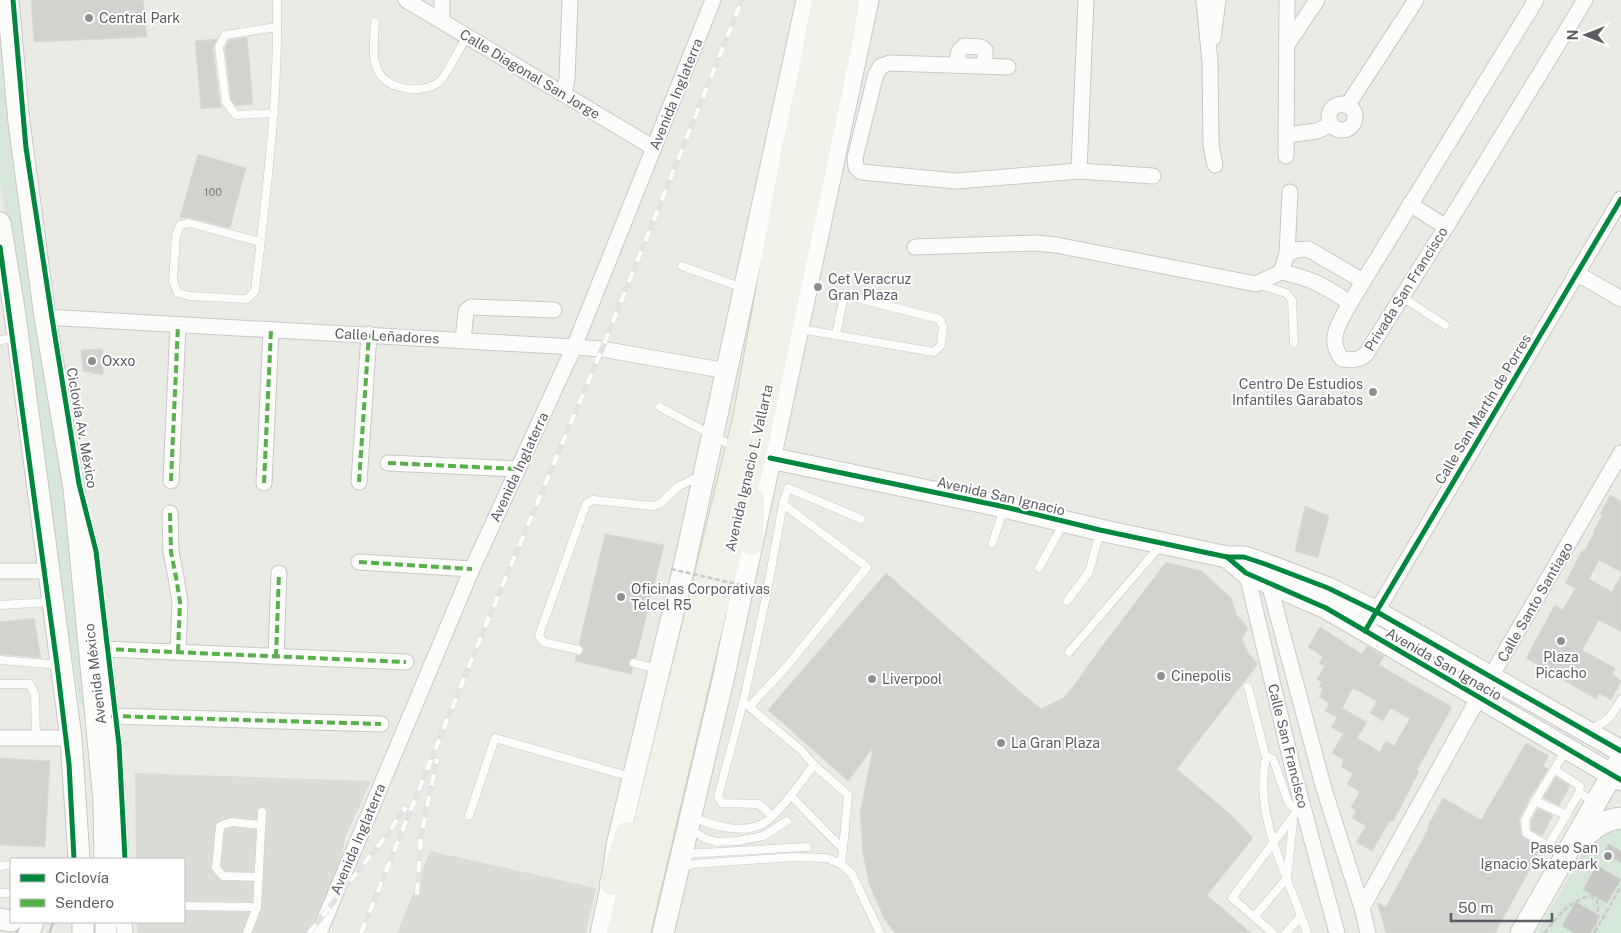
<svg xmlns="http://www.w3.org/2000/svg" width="1621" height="933" font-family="'Public Sans',sans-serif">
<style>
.industrial{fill:#dcdcd7}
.green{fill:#d6e6d8}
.building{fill:#d2d2cf;stroke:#dadad6;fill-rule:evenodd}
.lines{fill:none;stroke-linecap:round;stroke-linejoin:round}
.secondary-tunnel{stroke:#c7c8c5;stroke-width:21;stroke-dasharray:21 11;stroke-linecap:butt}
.primary-tunnel{stroke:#c7c8c5;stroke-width:24;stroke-dasharray:24 12;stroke-linecap:butt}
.highway-tunnel{stroke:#c7c8c5;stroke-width:28;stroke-dasharray:28 14;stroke-linecap:butt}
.lane-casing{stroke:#c8c8c8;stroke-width:9}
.street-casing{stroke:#c8c8c8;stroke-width:17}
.secondary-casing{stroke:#c8c8c7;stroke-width:23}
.primary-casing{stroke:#d0d0b7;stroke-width:26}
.path{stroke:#c9cbca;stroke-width:2.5;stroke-dasharray:5 2.5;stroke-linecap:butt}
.lane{stroke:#fcfcfb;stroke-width:8}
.street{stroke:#fcfcfb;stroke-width:15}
.secondary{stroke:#fcfcfb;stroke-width:21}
.primary{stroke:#f0f1e9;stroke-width:24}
.rail-casing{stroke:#e3e3e3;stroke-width:5.5}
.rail{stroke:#fff;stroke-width:4;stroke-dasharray:11;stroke-linecap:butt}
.path-bridge{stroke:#c9cbca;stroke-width:2.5;stroke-dasharray:5 2.5;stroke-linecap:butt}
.quiet{stroke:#58b04a;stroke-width:4;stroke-dasharray:8 4;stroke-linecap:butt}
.cycleway-casing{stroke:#fff;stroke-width:8}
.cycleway{stroke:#00873e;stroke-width:5}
.poi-dot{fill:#8e8f91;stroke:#fff;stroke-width:2}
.labels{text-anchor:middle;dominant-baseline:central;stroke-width:4;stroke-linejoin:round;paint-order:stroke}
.number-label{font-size:11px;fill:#7b7c7f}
.poi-label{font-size:14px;fill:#5c5d63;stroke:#fff;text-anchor:start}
.street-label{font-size:14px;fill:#5c5d63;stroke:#fff}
</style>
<rect width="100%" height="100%" fill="#ebebe6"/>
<g class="industrial">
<polygon points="135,773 371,781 345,838 336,890 319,933 137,933 137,922 184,922 184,859 136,859"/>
<polygon points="430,851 596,888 586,933 397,933"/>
</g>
<g class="green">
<polygon points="0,0 60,421 85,708 80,704 52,534 23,316 0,181"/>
<polygon points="1621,821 1621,933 1537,933 1590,840"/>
</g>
<g class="building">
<polygon points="31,0 143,0 147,37 34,42"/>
<polygon points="247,37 253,104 236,106 231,100 225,48 229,40"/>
<polygon points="217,39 213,48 220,103 223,107 201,109 195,41"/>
<polygon points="198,154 246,168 230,228 190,218 180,217"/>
<polygon points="103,349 103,375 83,371 81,350"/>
<polygon points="1610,495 1621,501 1621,572 1599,560 1589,579 1612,592 1621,576 1621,632 1599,620 1582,650 1615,668 1612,674 1621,681 1611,700 1599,693 1596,699 1526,658 1555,605 1563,610 1575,588 1565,583 1582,551 1584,552 1594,533 1593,532 1603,515 1600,514"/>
<polygon points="1305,506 1329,516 1318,558 1295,551"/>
<polygon points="605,534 664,545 636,658 632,658 629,661 629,665 633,669 631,674 575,661 576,655 580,655 583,652 583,648 579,644"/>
<polygon points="1166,562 1202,571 1231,598 1237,615 1248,628 1242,639 1247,651 1258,664 1177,769 1231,815 1253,838 1207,895 1251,933 895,933 885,920 869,884 863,853 860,813 873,748 848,781 768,710 886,573 1024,695 1041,709 1063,698 1073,687 1097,653"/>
<polygon points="34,618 41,658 0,654 0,622"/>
<path d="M1320,627L1362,654L1367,646L1384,656L1379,665L1452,707L1417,770L1419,771L1393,822L1390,820L1372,851L1356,842L1366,826L1352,818L1356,811L1351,807L1360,792L1347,784L1353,774L1341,767L1344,760L1332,753L1343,734L1331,727L1337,717L1325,711L1329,703L1319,697L1323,689L1319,687L1322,682L1317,679L1325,666L1319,663L1323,657L1308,647ZM1353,688L1377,701L1370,713L1383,721L1391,708L1410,719L1394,746L1386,741L1380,752L1357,738L1367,722L1342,708Z"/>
<polygon points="1526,743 1549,756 1543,766 1548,769 1530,798 1519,820 1522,836 1536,845 1534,848 1540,851 1495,933 1386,933 1377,902 1386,907 1428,829 1427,828 1443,798 1481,820"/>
<polygon points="0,758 50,761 45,847 0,845"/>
<polygon points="1556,777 1570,786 1559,806 1543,798"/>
<polygon points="1538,808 1553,815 1542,836 1531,830 1531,821"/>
</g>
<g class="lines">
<polyline class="secondary-tunnel" points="18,922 51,933"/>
<polyline class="primary-tunnel" points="665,698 684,609"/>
<polyline class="highway-tunnel" points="1574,933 1621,851"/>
<g class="lane-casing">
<g id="lane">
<path d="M375,22C373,55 368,84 410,89C418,90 432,88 439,82C445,78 462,44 467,36"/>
<polyline points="274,113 236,115 226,102 219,47 225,35 277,27"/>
<path d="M260,242L189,223L180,225L176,235L173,281L178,293L189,296L247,299L255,291C266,195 279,97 277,0"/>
<polyline points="682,266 743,288"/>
<polyline points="1257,284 1286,293 1292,300 1294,343"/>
<polyline points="1402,297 1445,325"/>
<polyline points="800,329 934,352 941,345 943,326 939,319 849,296 843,300 836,335"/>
<polyline points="0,340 18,338"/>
<polyline points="660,407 736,448"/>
<polyline points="783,504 788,488 861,519"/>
<polyline points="992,544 1004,509"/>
<polyline points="1039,568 1063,524"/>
<polyline points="1067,601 1089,572 1100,532"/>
<polyline points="0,605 50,602"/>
<polyline points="578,650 543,642 539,635 586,504 593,500 653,506 661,503 679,486 700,476"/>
<polyline points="1069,652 1160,546"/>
<polyline points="0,660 60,665"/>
<polyline points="634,663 657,669"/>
<polyline points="0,684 30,684 35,695 36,738"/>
<polyline points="1248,687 1266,758"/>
<polyline points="747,705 801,750 814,765 848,795 843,849"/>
<polyline points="750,706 788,665 867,567 783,504 765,602 743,703 718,797 722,803 759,804 772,816"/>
<path d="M1589,730C1608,721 1610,719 1621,700"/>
<polyline points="1566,750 1535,801 1566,815"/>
<polyline points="1555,770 1580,786 1579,793"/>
<polyline points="791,796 843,849 841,864"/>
<polyline points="1535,801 1525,820 1526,833 1548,846"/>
<path d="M1299,810L1290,805L1287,799L1273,759L1269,757L1266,758C1253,818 1289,877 1307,933"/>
<polyline points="469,816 495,738 631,777"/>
<path d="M693,817C713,826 743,835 764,823C780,813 802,780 814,765"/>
<polyline points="690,828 704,838 716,842 738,841 763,836 787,821"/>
<polyline points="1565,851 1548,846 1579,793 1595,802"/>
<polyline points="684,854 807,847"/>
<polyline points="0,866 11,865"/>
<polyline points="681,868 693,864 793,857 827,858 841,864 852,874 880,933"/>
<polyline points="259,877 223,876 216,868 220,826 231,822 261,825"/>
<polyline points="0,893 11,893"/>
<polyline points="184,906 257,907"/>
<polyline points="1254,917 1287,878 1293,821"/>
<polyline points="247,933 257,907 262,812"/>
<polyline points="1273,933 1232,898 1301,806"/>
<polyline points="1286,933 1301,916"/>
</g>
</g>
<g class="street-casing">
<g id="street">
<polyline points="406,0 654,148"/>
<polyline points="442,0 442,21"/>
<polyline points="1204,0 1210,62 1211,145 1215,165"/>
<path d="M1536,0L1350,303C1340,322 1326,339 1342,359C1352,360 1358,361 1366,354L1446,227L1585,0"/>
<polyline points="1213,38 1218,0"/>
<polyline points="1287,45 1317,0"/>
<polyline points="956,65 959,51 964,46 981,47 985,50 985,66"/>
<polyline points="1008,67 890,63 881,66 876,74 855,158 856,167 861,172 956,181 1079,171 1153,176"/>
<polyline points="564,94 567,79 570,0"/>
<circle cx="1342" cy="117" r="13"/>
<polyline points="1347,106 1416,0"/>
<polyline points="1286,135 1317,131 1331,124"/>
<polyline points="1286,156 1287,0"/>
<polyline points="1079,171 1086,0"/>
<polyline points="1410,204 1446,227"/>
<polyline points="915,247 1035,243 1056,245 1256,284 1281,272 1287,254 1290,192"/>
<polyline points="1287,254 1296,250 1308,249 1363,281"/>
<path d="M1281,272C1311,278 1325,286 1350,303"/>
<polyline points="1576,273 1621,299"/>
<polyline points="45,317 574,347 602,349 727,371"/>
<polyline points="463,340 466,311 471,307 554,310"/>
<polyline points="388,463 518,469"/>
<polyline points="171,481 178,325"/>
<polyline points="359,482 369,334"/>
<polyline points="264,483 271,330"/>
<polyline points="170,513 171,552 176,577 180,602 178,652"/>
<polyline points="85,526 91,548 114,740 121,859"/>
<polyline points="359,562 472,569"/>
<polyline points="1245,566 1294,774 1337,933"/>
<polyline points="0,571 50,571"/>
<polyline points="1267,576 1324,789 1362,908 1368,933"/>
<polyline points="1372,619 1621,199"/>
<polyline points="103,649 406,662"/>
<polyline points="276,657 279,573"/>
<polyline points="111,716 381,724"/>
<polyline points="0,738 71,738"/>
<polyline points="1362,908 1479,697 1621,453"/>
<polyline points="124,922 125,933"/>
<polyline points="319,933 472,569 574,347 713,0"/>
</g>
</g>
<g class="secondary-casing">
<g id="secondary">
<polyline points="8,0 19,122 45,317 74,488 104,801 105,859"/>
<polyline points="0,223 15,315 71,738 79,859"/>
<polyline points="770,458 1005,507 1100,530 1227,557 1244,557 1265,564 1328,588 1377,612 1621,751"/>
<polyline points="1227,557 1246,573 1326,608 1621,780"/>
<path d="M1579,842C1591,830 1604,819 1621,818"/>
<polyline points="0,919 11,921"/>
<polyline points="83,922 83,933"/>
<polyline points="106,922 106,933"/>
<polyline points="29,933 33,922"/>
<polyline points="601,933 612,883 617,845 684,567 807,0"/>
<polyline points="663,933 723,680 868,0"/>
<polyline points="1521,933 1618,764"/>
</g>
</g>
<g class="primary-casing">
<g id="primary">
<polyline points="751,543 752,499"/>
<polyline points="612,883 627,834"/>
<polyline points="619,933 745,419 793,152 810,75 824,0"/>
<polyline points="638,933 714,612 753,460 842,35 847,0"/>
</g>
</g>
<g class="path">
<polyline points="1595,932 1621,886"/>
<path d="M1544,933C1559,916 1567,902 1590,896L1597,900L1598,911L1594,933"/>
</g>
<use href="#lane" class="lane"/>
<use href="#street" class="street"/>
<use href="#secondary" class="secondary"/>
<use href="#primary" class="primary"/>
<g class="rail-casing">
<g id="rail">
<polyline points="417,894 421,835 437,759"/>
<polyline points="309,933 386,836 406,807"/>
<polyline points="361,933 475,651 602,349 742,0"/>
</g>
</g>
<use href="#rail" class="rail"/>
<polyline class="path-bridge" points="671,569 750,587"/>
<g class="quiet">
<polyline points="388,463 518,469"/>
<polyline points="171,481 178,325"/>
<polyline points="359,482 369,334"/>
<polyline points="264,483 271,330"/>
<polyline points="170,513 171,552 176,577 180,602 178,652"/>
<polyline points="359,562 472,569"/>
<polyline points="104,649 406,662"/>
<polyline points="276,657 279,573"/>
<polyline points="111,716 381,724"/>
</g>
<g class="cycleway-casing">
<g id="cycleway">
<polyline points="13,0 26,148 52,318 79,484 96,551 119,745 125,859"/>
<polyline points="0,247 57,665 69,764 74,859"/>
<polyline points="770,458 1005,507 1100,530 1227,557 1244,557 1265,564 1328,588 1377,612 1621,751"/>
<polyline points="1227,557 1246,573 1326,608 1621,780"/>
<polyline points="1365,631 1621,199"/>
</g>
</g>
<use href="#cycleway" class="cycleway"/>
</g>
<g class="poi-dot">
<circle cx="89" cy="18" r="5"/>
<circle cx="818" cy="287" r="5"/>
<circle cx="92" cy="361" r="5"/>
<circle cx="1373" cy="392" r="5"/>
<circle cx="621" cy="597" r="5"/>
<circle cx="1561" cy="641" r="5"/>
<circle cx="1161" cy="676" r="5"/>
<circle cx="872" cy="679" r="5"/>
<circle cx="1001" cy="743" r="5"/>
<circle cx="1608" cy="856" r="5"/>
</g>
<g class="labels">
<g class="number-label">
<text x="213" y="192">100</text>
</g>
<g class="poi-label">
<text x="99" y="18">Central Park</text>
<text x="828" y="279">Cet Veracruz<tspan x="828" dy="16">Gran Plaza</tspan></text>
<text x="102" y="361">Oxxo</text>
<text x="1363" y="384" text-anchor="end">Centro De Estudios<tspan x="1363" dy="16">Infantiles Garabatos</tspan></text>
<text x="631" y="589">Oficinas Corporativas<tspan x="631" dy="16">Telcel R5</tspan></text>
<text x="1561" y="657" text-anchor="middle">Plaza<tspan x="1561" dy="16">Picacho</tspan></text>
<text x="1171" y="676">Cinepolis</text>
<text x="882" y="679">Liverpool</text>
<text x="1011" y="743">La Gran Plaza</text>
<text x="1598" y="848" text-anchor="end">Paseo San<tspan x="1598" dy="16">Ignacio Skatepark</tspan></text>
</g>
<g class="street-label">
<text transform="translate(530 74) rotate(31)">Calle Diagonal San Jorge</text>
<text transform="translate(676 94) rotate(-68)">Avenida Inglaterra</text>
<text transform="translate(1406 289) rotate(-58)">Privada San Francisco</text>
<text transform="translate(387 336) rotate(3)">Calle Leñadores</text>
<text transform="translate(1483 409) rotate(-59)">Calle San Martín de Porres</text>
<text transform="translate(82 428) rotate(80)">Ciclovía Av. México</text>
<text transform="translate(519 467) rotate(-65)">Avenida Inglaterra</text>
<text transform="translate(749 468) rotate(-77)">Avenida Ignacio L. Vallarta</text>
<text transform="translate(1001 496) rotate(13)">Avenida San Ignacio</text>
<text transform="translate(1535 602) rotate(-60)">Calle Santo Santiago</text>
<text transform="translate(1444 664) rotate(30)">Avenida San Ignacio</text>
<text transform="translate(95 674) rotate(-97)">Avenida México</text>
<text transform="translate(1288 746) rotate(76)">Calle San Francisco</text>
<text transform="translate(358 839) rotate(-67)">Avenida Inglaterra</text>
</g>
</g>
<rect x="10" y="858" width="175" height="65" fill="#ffffff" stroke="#bebec1"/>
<rect x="20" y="874" width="25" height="8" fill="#00873e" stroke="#bebec1"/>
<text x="55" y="883" font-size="15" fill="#5c5d63">Ciclovía</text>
<rect x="20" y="899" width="25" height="8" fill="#58b04a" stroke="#bebec1"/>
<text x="55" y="908" font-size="15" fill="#5c5d63">Sendero</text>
<g transform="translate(1586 35) rotate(270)" stroke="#ffffff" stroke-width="4" paint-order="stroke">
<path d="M0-4L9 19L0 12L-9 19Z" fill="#5c5d63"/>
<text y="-8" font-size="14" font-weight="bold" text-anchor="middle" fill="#5c5d63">N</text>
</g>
<path d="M1451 913v8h101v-8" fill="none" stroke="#5c5d63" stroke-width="2.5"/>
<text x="1458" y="913" font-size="15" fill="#5c5d63" stroke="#ffffff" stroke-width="4" paint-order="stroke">50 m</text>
</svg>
